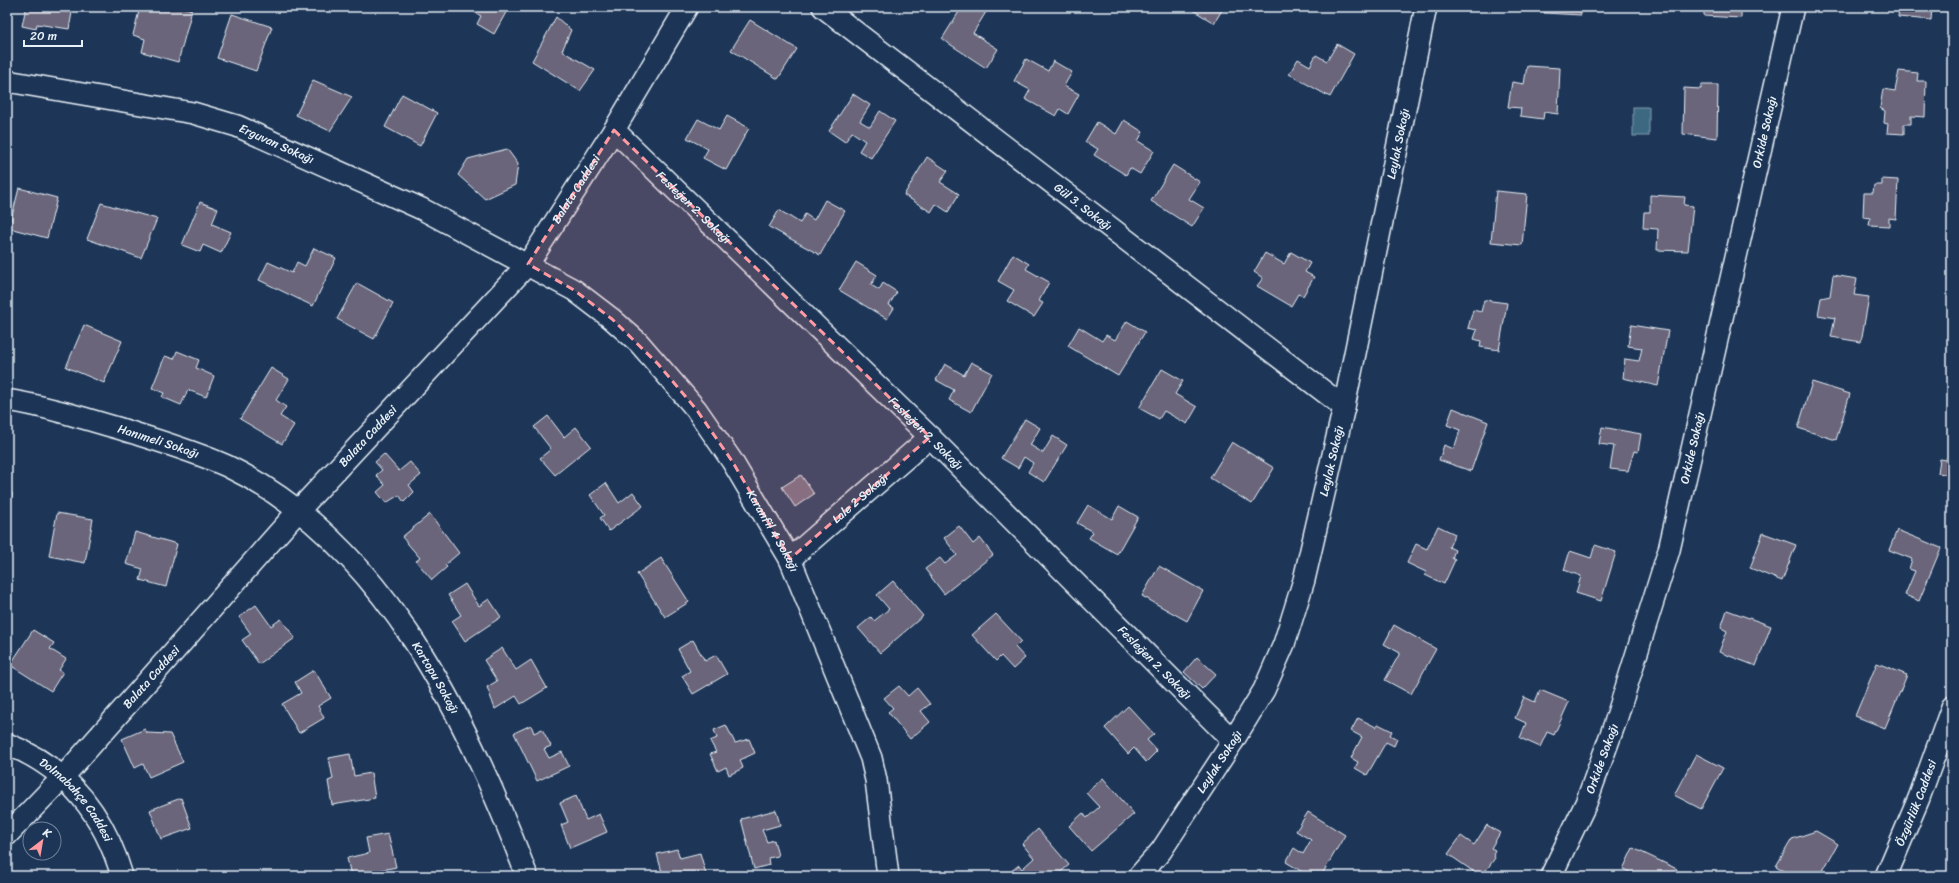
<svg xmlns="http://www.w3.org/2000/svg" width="1959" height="883" font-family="Sriracha,sans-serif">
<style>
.water{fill:#3c6881;stroke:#819fb1}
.building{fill:#6a657a;stroke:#e8f1f8}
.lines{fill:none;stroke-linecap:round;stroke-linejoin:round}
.minor-casing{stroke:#e8f1f8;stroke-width:24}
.minor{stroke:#1d3557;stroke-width:21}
.marked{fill:#ff9aa2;fill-opacity:0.2;stroke:#ff9aa2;stroke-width:3;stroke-dasharray:8 5;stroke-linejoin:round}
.labels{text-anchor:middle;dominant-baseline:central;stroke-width:3;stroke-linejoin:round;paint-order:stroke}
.street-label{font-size:12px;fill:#e8f1f8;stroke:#1d3557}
</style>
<rect width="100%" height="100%" fill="#1d3557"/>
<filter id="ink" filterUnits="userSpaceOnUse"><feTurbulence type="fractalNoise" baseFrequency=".025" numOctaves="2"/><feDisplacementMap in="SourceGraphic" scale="8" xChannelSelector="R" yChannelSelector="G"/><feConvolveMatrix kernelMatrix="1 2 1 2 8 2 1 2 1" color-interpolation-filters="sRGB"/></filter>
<g filter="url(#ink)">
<rect class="water" x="1633" y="107" width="16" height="29"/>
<g class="building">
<polygon points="26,7 73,7 69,29 37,24 36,29 22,26"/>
<polygon points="140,7 182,7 192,10 178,62 142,52 145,39 133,35"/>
<polygon points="466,7 509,7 494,34 477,24 481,16"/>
<polygon points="962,7 978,7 986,12 973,33 998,49 986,68 942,39"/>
<polygon points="1188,7 1224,7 1214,23"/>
<polygon points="1545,7 1581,7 1581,15 1544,13"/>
<polygon points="1704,7 1741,7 1741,18 1704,16"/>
<polygon points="1899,7 1932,7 1931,20 1898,17"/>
<polygon points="232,14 272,27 256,71 217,58"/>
<polygon points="556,17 571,30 562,51 595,70 580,91 532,61"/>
<polygon points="750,20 797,49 778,79 731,50"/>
<polygon points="1337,44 1354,54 1330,97 1289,74 1298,59 1310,66 1316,55 1327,61"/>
<polygon points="1026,59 1048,71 1053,61 1072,72 1064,86 1079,94 1068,114 1060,109 1056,116 1025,99 1030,90 1014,81"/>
<polygon points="1527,66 1560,68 1558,114 1544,112 1543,119 1520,116 1521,108 1508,107 1512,82 1524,84"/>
<polygon points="1899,71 1918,73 1917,81 1926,81 1925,117 1911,116 1911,124 1904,124 1904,134 1887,133 1888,124 1884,123 1885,111 1880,108 1883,89 1895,91"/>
<polygon points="313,80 352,97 330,131 296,115"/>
<polygon points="1701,85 1718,85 1717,138 1683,134 1684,88 1701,89"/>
<polygon points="402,94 437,113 420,146 385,127"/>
<polygon points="853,94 870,105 860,121 870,127 880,111 895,121 871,158 859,151 865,141 852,132 845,142 829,131"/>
<polygon points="727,116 749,128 726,170 703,158 708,149 687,138 698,119 719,130"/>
<polygon points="1124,120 1143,132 1138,141 1154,151 1140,174 1130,168 1126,175 1094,155 1098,149 1085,142 1097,122 1116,134"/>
<polygon points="507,149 518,164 515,185 485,199 458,175 468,159"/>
<polygon points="927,157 948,171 940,182 959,194 948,212 936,204 931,212 904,195"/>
<polygon points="1173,165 1200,182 1189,199 1204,208 1192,227 1151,201"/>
<polygon points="1882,179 1898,180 1896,219 1889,218 1889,226 1869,225 1870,218 1863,217 1864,193 1873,193 1874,185 1882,185"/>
<polygon points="19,188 57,198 47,238 9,228"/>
<polygon points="1496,191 1527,194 1522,245 1491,242"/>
<polygon points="1650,195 1685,197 1684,205 1693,206 1688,251 1657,250 1658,229 1643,228 1644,212 1650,212"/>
<polygon points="825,200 845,211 820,255 769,227 779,210 800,223 805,214 814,220"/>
<polygon points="200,202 218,209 212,224 231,232 221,253 203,245 200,252 182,245"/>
<polygon points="101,203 157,219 141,258 87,239"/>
<polygon points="314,248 336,258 313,306 259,280 268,262 292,273 297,262 305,266"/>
<polygon points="1291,252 1310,263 1305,272 1314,277 1303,296 1298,294 1291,306 1257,286 1263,278 1254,272 1265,253 1284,264"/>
<polygon points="1013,254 1029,264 1026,269 1049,282 1039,301 1043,303 1034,317 1007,301 1014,290 998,281"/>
<polygon points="856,262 877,275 871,285 879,290 883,283 897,292 889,305 894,308 887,319 839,290"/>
<polygon points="1833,275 1857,279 1854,295 1869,297 1861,342 1831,337 1835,318 1818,315 1821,298 1830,296"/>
<polygon points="357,283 393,303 374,339 337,319"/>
<polygon points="1484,300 1507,303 1499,350 1480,347 1481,341 1474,339 1477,330 1468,328 1473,310 1481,312"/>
<polygon points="1127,321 1145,332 1118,376 1068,346 1079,327 1102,341 1106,335 1115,340"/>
<polygon points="84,325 122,341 104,383 66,367"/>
<polygon points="1631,325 1668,331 1658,386 1623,378 1625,359 1639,361 1642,348 1628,346"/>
<polygon points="177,351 199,360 196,368 214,376 206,397 188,390 181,405 162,397 164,393 152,388 165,356 174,359"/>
<polygon points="971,362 992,373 971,412 949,400 954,390 936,380 945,364 964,375"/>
<polygon points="271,368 289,379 276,400 286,407 280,416 294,425 282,444 240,419"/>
<polygon points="1162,369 1183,381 1175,394 1197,407 1187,424 1164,411 1159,419 1139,408"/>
<polygon points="1812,382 1850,394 1836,440 1798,428"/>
<polygon points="1453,408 1488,422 1471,471 1439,460 1444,445 1454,449 1460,430 1447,425"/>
<polygon points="548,416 564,437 576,427 591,446 555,475 540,458 551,449 534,427"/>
<polygon points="1025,419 1040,428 1030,445 1043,453 1053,436 1067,445 1044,482 1028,472 1033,463 1024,457 1018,468 1001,458"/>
<polygon points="1602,427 1641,434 1638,452 1634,451 1628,471 1610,469 1614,446 1599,444"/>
<polygon points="1232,442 1274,468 1252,504 1210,478"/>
<polygon points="1952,444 1952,475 1938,473 1940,459 1946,460"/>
<polygon points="384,454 399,471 410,462 421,475 409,485 414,492 404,502 399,495 386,503 377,492 385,485 376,475 382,470 375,462"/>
<polygon points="801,475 814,494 795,507 782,487"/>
<polygon points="606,483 619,503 633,492 643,506 609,531 600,518 604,515 590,495"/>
<polygon points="7,493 12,493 10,517 7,516"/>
<polygon points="1088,505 1112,519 1119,506 1138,517 1117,554 1089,538 1093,532 1077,523"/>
<polygon points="57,513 93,519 85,563 49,556"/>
<polygon points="430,514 459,553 445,565 447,567 432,580 416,561 420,558 402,537"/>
<polygon points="959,526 973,544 980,538 993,555 944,594 925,569 940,558 945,564 957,555 944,538"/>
<polygon points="1438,526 1455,534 1449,547 1455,550 1452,558 1455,560 1444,584 1425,575 1426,572 1407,563 1416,544 1427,549"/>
<polygon points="1897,530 1941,548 1919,601 1905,595 1915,571 1909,569 1912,559 1889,550"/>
<polygon points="135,532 177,544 166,587 140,580 143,569 126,564"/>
<polygon points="1763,533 1796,545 1782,581 1750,568"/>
<polygon points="1595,545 1616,552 1601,601 1576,593 1581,576 1564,570 1570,551 1591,558"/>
<polygon points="661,558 689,602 665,617 637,574"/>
<polygon points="1159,566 1203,591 1187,621 1142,596"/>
<polygon points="893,581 923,616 880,653 858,628 871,617 874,621 889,609 877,595"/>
<polygon points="465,584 479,606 489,599 501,617 465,641 452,621 461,615 448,595"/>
<polygon points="256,605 271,626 281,619 295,638 259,664 242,640 251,634 239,617"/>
<polygon points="1727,610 1771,626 1756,666 1719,652 1727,631 1721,628"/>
<polygon points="996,614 1021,641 1015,647 1025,658 1013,669 1001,656 996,661 972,635"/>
<polygon points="1394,625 1436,649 1411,694 1385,680 1400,653 1384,644"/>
<polygon points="33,630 54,643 50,649 66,659 59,670 63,672 51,691 10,665"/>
<polygon points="693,640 705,661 716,655 727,674 693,694 682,676 690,671 678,649"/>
<polygon points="502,648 516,670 531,660 547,688 521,704 516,696 495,709 487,687 497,681 484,660"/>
<polygon points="1197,657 1216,674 1202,689 1184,672"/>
<polygon points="1877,663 1907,675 1885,728 1855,716"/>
<polygon points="314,670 331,698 318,706 324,718 299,733 282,704 301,693 295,682"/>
<polygon points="899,686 908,696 917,688 930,704 921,711 930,722 910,739 888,712 893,708 884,698"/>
<polygon points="1540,690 1569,702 1554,735 1547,732 1540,747 1520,738 1526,723 1515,718 1524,697 1535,702"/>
<polygon points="1128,706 1154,734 1147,740 1157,751 1146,762 1134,748 1128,754 1105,728"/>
<polygon points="1358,718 1376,727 1378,724 1392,731 1390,735 1397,739 1394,746 1386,742 1367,775 1355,768 1358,762 1351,758 1362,737 1351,731"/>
<polygon points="531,725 534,733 542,729 551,746 544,749 549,758 562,752 569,766 537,781 514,733"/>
<polygon points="726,725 735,743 749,739 755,753 740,760 743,768 729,775 726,767 718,771 710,754 716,752 710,741 717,738 714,730"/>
<polygon points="145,729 147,733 170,734 183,762 149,777 143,764 135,768 122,739"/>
<polygon points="350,754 354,776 371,773 375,798 332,805 328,781 333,779 329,758"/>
<polygon points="1696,754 1723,768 1701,809 1674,795"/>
<polygon points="1103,778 1134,814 1091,851 1069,826 1083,813 1087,818 1099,807 1086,793"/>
<polygon points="576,796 586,820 599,814 607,832 570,848 561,825 568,822 560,803"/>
<polygon points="181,798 192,828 161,839 150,810"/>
<polygon points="776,810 780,825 762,830 767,842 774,840 778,856 768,858 769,865 754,869 741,819"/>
<polygon points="1308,812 1345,835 1321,876 1309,876 1286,862 1294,848 1303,854 1311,840 1296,831"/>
<polygon points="1487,825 1500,833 1491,848 1495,850 1493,854 1495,858 1482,876 1480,876 1448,854 1461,836 1474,845"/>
<polygon points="1038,829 1069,865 1056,876 1005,876 1019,865 1022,869 1034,858 1022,844"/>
<polygon points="1816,831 1838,844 1820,876 1793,876 1776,866 1792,839"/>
<polygon points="388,834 396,867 382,870 383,876 351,876 347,858 369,853 366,838"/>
<polygon points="1633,848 1677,869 1674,876 1638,876 1623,869"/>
<polygon points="677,849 680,858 700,853 706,874 699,876 663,876 657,854"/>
</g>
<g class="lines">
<g class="minor-casing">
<g id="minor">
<path id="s1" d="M823,7L1344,407"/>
<path id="s2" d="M7,81L193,113L237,126L422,209L574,290L612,319L639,343L696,409L732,461L790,559L871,758L876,780L888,876"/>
<path id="s3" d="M614,130L930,437L1233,741"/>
<path id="s4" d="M7,400C45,406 87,419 124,430C159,441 194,451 227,466C384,541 469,722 527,876"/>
<path id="s5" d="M790,559L930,437"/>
<path id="s6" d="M7,744C68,768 104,814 122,876"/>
<path id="s7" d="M7,835L63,777L298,511L528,264L614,130L687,7"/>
<path id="s8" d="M1139,876L1161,851L1233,741L1264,690L1284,644L1304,580L1344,407L1426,7"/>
<path id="s9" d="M1551,876L1586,803L1615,723L1669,550L1793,7"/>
<path id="s10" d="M1886,876L1919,798L1952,707"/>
</g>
</g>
<use href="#minor" class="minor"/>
</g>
</g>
<path class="marked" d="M614,130L930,437L790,559L732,461L696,409L658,364L612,319L574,290L528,264Z"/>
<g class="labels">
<g class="street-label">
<text stroke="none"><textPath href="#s9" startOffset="776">Orkide Sokağı</textPath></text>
<text stroke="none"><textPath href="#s2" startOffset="278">Erguvan Sokağı</textPath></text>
<text stroke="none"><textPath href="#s8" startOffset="788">Leylak Sokağı</textPath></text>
<text stroke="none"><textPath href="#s7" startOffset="862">Balata Caddesi</textPath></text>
<text stroke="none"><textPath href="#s3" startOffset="111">Fesleğen 2. Sokağı</textPath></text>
<text stroke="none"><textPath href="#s1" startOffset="328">Gül 3. Sokağı</textPath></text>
<text stroke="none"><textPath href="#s3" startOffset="435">Fesleğen 2. Sokağı</textPath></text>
<text stroke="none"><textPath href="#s7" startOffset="538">Balata Caddesi</textPath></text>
<text stroke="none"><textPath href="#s4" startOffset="157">Hanımeli Sokağı</textPath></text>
<text stroke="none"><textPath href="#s9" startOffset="452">Orkide Sokağı</textPath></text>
<text stroke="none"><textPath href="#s8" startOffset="464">Leylak Sokağı</textPath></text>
<text stroke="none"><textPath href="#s5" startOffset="93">Lale 2 Sokağı</textPath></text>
<text stroke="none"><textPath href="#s2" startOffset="925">Karanfil 4 Sokağı</textPath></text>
<text stroke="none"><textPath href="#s3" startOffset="759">Fesleğen 2. Sokağı</textPath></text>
<text stroke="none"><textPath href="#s7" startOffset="214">Balata Caddesi</textPath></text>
<text stroke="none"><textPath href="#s4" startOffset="532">Kartopu Sokağı</textPath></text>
<text stroke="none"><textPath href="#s9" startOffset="128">Orkide Sokağı</textPath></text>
<text stroke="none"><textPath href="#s8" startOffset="140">Leylak Sokağı</textPath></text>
<text stroke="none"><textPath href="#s6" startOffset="91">Dolmabahçe Caddesi</textPath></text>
<text stroke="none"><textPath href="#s10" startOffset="79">Özgürlük Caddesi</textPath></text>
</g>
</g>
<rect width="1959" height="883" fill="none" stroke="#1d3557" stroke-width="24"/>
<rect x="12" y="12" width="1935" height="859" fill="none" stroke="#e8f1f8" stroke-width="1.5" filter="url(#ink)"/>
<g transform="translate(42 841) rotate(31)"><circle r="19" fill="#1d3557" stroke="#6e8097"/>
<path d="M0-3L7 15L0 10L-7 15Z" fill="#ff9aa2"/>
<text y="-6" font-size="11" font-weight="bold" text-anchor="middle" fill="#e8f1f8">K</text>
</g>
<path d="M24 40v6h58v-6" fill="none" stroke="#e8f1f8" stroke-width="2"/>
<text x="30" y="40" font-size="12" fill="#e8f1f8" stroke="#1d3557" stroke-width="3" paint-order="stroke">20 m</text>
</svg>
